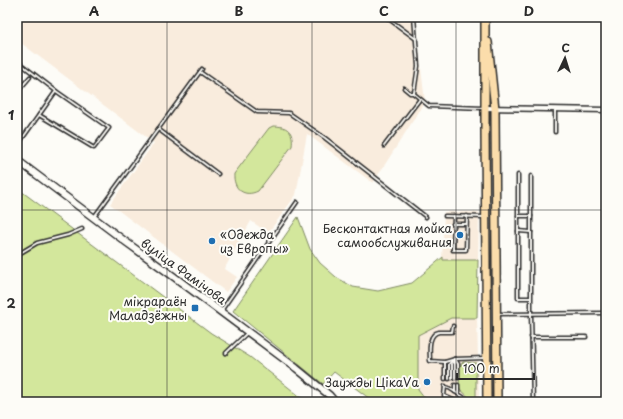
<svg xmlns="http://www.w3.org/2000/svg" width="623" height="419" font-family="'Playpen Sans',sans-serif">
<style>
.built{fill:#f9ecdd}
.green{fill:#d3e79c;stroke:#7f8964}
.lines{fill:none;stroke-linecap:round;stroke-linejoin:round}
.service-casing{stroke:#2b2b2b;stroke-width:5}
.minor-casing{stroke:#2b2b2b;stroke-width:7}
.secondary-casing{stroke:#2b2b2b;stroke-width:9}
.trunk-casing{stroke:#2b2b2b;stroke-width:10}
.service{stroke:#fdfcf7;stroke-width:2}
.minor{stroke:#fdfcf7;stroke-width:4}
.secondary{stroke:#fdfcf7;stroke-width:6}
.trunk{stroke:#fbddab;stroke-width:7}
.grid{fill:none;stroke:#2b2b2b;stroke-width:1;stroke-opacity:0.55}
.poi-dot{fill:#1f6fb2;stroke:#fdfcf7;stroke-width:1.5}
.labels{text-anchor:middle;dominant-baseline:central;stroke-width:4;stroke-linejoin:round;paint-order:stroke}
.poi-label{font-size:12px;fill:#2b2b2b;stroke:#fdfcf7;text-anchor:end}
.street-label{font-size:12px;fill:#2b2b2b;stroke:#fdfcf7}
.neatline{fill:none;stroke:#2b2b2b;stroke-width:1.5}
.grid-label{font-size:13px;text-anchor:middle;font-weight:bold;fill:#2b2b2b}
</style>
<rect width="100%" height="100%" fill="#fdfcf7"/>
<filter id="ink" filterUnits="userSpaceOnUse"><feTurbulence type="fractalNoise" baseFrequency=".025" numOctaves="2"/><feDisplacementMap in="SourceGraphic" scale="8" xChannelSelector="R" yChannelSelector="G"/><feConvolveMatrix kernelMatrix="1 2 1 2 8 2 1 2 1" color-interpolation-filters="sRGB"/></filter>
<g filter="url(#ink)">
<g class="built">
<polygon points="17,17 415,17 425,102 373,183 307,134 296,195 268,233 251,221 226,266 225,269 237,277 226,292 110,204 154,143 17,40"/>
<polygon points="444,212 479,212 478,260 442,260"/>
<polygon points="451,318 477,318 479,402 428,402 418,389 418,335"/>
</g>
<g class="green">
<path d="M273,126C287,126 294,131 292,146L258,191C244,198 233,189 234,174L269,128Z"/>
<polygon points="17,188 211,333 250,357 307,402 17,402"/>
<polygon points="298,217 310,249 320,263 336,277 353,287 378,291 412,283 443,257 443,260 478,260 477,318 451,318 418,335 418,389 428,402 374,402 334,372 323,384 233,311"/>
<polygon points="463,362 476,363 476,402 473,401 460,389 459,385 460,366"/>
</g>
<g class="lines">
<g class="service-casing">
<g id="service">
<polyline points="386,17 416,39"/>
<polyline points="17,61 56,91 109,128 94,148 39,115"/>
<polyline points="200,72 257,112 289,113 325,138 426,217"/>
<polyline points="404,88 410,93 413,93 429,106 483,108"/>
<polyline points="17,92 30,77"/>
<polyline points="414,93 418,66 414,17"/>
<polyline points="555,109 555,132"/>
<polyline points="158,129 218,174"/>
<polyline points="17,146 56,91"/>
<polyline points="384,146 420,99"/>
<polyline points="518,175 518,298 530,298"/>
<polyline points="531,176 531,314 533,402"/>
<polyline points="445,216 485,217"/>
<polyline points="454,216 453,250 466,250 467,216"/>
<polyline points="518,216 531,216"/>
<polyline points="94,217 202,69"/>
<polyline points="453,224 466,224"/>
<polyline points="518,231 531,232"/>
<polyline points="17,255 37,243 68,235 82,229"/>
<polyline points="221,311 297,202"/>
<polyline points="498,314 606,313"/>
<polyline points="531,337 586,337"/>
<polyline points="226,353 247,333"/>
<polyline points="455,359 458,364 458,378"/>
<path d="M445,362L430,361C430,353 427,334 439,332C443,332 448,332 452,332L453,326"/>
<polyline points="452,378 452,364 454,361"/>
<polyline points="455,378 455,360"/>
<polyline points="445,379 445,362 455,359 485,358"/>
<polyline points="449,379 449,364 454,359"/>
<polyline points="458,385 458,394"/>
<polyline points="445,386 444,396 458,402"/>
<polyline points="445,387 449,388 471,402"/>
<polyline points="455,392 455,385"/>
</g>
</g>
<g class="minor-casing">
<polyline id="minor" points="485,108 606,110"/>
</g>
<g class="secondary-casing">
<polyline id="secondary" points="17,160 126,242 173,276 296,368 329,395 335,402"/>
</g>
<g class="trunk-casing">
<g id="trunk">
<polyline points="485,17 485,129 487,402"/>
<polyline points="488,42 495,109 497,402"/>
</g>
</g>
<use href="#service" class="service"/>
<use href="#minor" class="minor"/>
<use href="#secondary" class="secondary"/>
<use href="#trunk" class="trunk"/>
</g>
</g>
<path class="grid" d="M167,17V402M312,17V402M456,17V402M17,210H606"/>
<g class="poi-dot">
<circle cx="460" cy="235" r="4"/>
<circle cx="212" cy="241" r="4"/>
<rect x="191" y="304" width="8" height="8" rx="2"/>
<circle cx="427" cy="382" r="4"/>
</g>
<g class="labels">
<g class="poi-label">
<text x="452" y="228">Бесконтактная мойка<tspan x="452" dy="14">самообслуживания</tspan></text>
<text x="220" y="234" text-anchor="start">«Одежда<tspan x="220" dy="14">из Европы»</tspan></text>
<text x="187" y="301">мікрараён<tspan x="187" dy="14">Маладзёжны</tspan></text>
<text x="419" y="382">Заужды ЦікаVа</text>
</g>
<g class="street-label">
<text transform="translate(184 271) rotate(36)">вуліца Фамічова</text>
</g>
</g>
<rect width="623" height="419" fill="none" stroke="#fdfcf7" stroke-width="44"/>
<g transform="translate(565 58) rotate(4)" stroke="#fdfcf7" stroke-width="3" paint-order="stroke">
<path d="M0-3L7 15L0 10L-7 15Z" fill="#2b2b2b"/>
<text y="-6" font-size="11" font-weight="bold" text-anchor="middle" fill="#2b2b2b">С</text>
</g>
<path d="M457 373v6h77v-6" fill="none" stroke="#2b2b2b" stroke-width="2"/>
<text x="463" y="373" font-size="12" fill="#2b2b2b" stroke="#fdfcf7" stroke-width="3" paint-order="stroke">100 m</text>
<rect x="22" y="22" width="579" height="375" class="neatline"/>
<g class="grid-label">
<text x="94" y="16">A</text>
<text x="239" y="16">B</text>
<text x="384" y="16">C</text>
<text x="529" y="16">D</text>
<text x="11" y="120">1</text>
<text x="11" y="308">2</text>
</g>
</svg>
